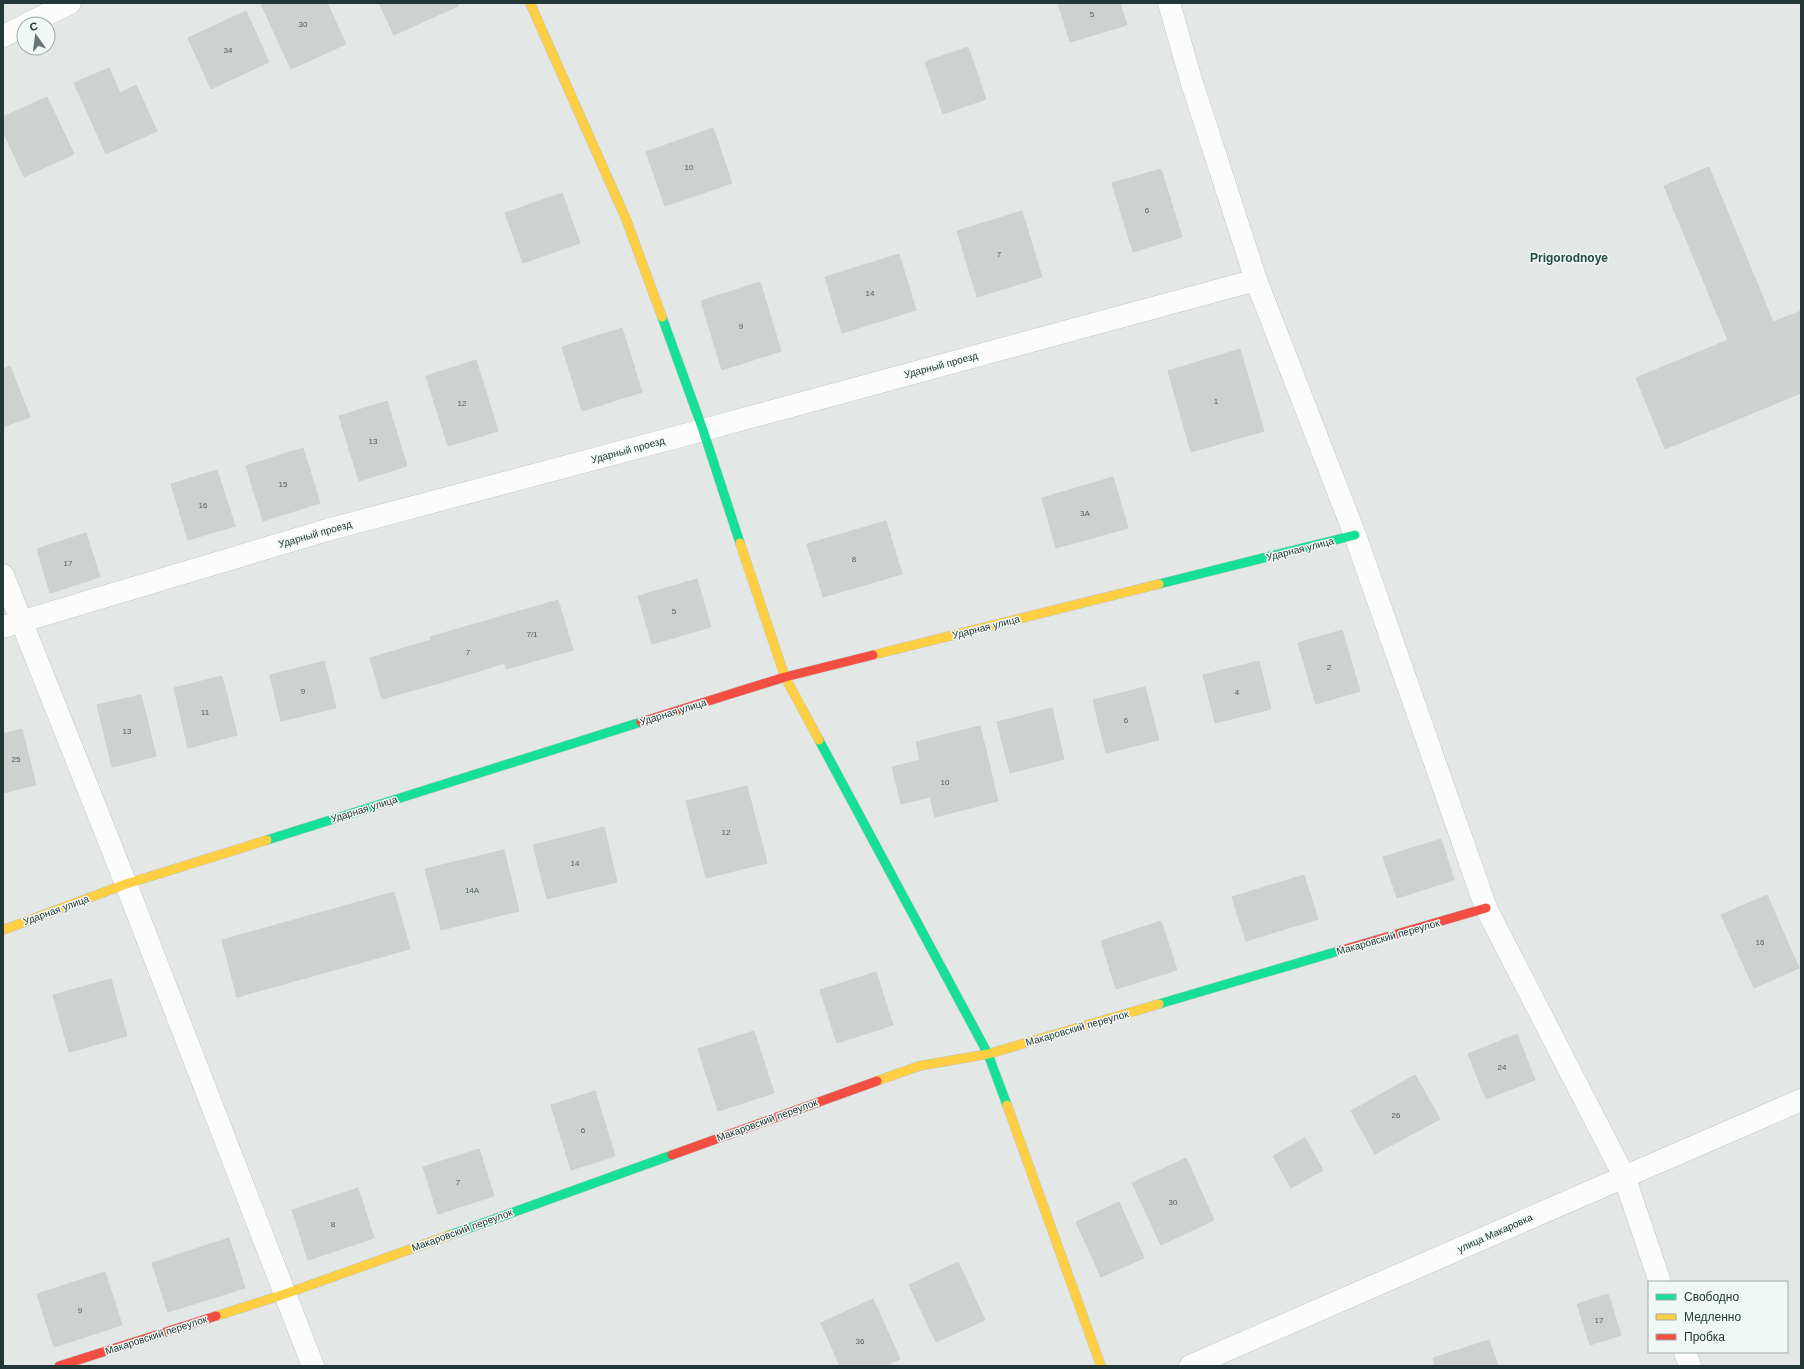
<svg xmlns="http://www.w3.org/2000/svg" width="1804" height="1369" font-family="Helvetica,sans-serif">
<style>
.building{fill:#cdd1d0;stroke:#ccd0cf}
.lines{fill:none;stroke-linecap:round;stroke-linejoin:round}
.street-casing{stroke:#c0c5c3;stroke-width:23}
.fast-casing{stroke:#bfc5c3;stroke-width:10}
.slow-casing{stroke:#bfc5c3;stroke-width:10}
.jam-casing{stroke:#bfc5c3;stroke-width:10}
.street{stroke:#fbfcfb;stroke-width:22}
.fast{stroke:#16e098;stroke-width:9}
.slow{stroke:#ffcf43;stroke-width:9}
.jam{stroke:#f24e42;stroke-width:9}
.labels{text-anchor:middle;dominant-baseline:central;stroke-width:3;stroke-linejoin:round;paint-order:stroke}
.number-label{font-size:8px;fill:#4e5e5c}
.street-label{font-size:10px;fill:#233836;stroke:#f1f7f5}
.quarter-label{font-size:12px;font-weight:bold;fill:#214845;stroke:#f1f7f5}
</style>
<rect width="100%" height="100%" fill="#e3e8e6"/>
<g class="building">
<polygon points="327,3 346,44 291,69 261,4"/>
<polygon points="379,3 457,3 458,6 394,35"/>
<polygon points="1058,3 1120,3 1127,25 1070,42"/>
<polygon points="246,11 269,62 211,89 188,38"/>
<polygon points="968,47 986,99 943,114 925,62"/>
<polygon points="109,68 120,93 136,85 157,131 106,154 74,83"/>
<polygon points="47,97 74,154 24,177 3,131 3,117"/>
<polygon points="713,128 732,183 665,206 646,152"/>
<polygon points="1709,167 1773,322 1801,311 1801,393 1665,449 1636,378 1728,340 1664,186"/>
<polygon points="1161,169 1182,237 1133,252 1112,183"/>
<polygon points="562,193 580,243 523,263 505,213"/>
<polygon points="1022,211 1042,277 977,297 957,231"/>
<polygon points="899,254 916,310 842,333 825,277"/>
<polygon points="760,282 781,351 722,370 701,301"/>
<polygon points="622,328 642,392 582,411 562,347"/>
<polygon points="1240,349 1264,431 1191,452 1168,371"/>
<polygon points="476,360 498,431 448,446 426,376"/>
<polygon points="10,366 30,417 3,427 3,369"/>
<polygon points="387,401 407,466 359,481 339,416"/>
<polygon points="303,448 320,503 263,521 246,466"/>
<polygon points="217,470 235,526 188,540 171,484"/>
<polygon points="1113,477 1128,528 1056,548 1042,498"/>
<polygon points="886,521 902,574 823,597 807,544"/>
<polygon points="86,533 100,577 50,593 37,549"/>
<polygon points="697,579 711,627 652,644 638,596"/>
<polygon points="558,600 573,650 506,669 492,619"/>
<polygon points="492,619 505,663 443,682 430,637"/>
<polygon points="1342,630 1360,691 1316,704 1298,643"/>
<polygon points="431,640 443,682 382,699 370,658"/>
<polygon points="324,661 336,708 281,721 270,675"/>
<polygon points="1259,661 1271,709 1215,723 1203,675"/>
<polygon points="222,676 237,735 188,748 174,688"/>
<polygon points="1145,687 1159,740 1106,753 1093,700"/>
<polygon points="141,695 156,756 112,767 97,705"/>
<polygon points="1052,708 1064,759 1010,773 997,722"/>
<polygon points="980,726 998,801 935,817 930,797 901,804 892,767 920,760 916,742"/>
<polygon points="22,729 36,785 3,793 3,734"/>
<polygon points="747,786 767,863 706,878 686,801"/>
<polygon points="604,827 617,882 547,899 533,845"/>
<polygon points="1441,839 1454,880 1397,898 1383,857"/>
<polygon points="504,850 519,911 441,930 425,869"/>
<polygon points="1304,875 1318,919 1246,941 1232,897"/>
<polygon points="394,892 410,949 237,997 222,940"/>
<polygon points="1767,895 1799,968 1754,988 1721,915"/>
<polygon points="1161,921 1177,970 1116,989 1101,941"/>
<polygon points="876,972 893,1025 837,1043 820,990"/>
<polygon points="111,979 127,1036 69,1052 53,995"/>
<polygon points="754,1031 774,1093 718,1111 698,1049"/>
<polygon points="1517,1034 1535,1080 1486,1099 1468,1054"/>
<polygon points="1415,1075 1440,1119 1375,1154 1351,1111"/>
<polygon points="595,1091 615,1156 571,1170 551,1105"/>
<polygon points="1305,1138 1323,1170 1291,1188 1273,1156"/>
<polygon points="479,1149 494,1196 438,1214 423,1167"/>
<polygon points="1186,1158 1214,1220 1161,1245 1132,1183"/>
<polygon points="358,1188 374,1238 308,1260 292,1210"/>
<polygon points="1119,1202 1144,1258 1101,1277 1076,1222"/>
<polygon points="229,1238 245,1288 168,1312 152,1263"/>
<polygon points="958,1262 985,1320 936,1342 909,1285"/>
<polygon points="105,1272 122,1325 54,1347 37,1294"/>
<polygon points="1608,1294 1621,1335 1590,1345 1577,1304"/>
<polygon points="873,1299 900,1359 884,1366 840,1366 821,1323"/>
<polygon points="1489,1340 1498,1366 1435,1366 1433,1358"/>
</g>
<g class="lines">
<g class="street-casing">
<g id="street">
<polyline points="1169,3 1191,80 1256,280 1355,535 1486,908 1624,1176 1660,1282"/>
<polyline points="27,24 70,3"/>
<polyline points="3,36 24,26"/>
<polyline points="3,575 126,884 313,1366"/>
<polyline points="3,627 327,530 703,430 1256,280"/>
<polyline points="1685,1352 1690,1366"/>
<polyline points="1190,1366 1801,1100"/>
</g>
</g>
<g class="fast-casing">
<g id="fast">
<polyline points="662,317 703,430 740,543"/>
<polyline points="1159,584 1355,535"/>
<polyline points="819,740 988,1054 1007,1105"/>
<polyline points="267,840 641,722"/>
<polyline points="1159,1004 1342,950"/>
<polyline points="450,1235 672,1155"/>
</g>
</g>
<g class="slow-casing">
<g id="slow">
<polyline points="530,3 626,219 662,317"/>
<polyline points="740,543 785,677 819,740"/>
<polyline points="873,655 1159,584"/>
<polyline points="3,930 126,884 267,840"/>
<polyline points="877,1081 919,1066 988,1054 1159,1004"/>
<polyline points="1007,1105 1101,1366"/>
<polyline points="216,1316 285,1294 450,1235"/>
</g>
</g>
<g class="jam-casing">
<g id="jam">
<polyline points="641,722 785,677 873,655"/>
<polyline points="1342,950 1486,908"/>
<polyline points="672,1155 877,1081"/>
<polyline points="59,1366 216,1316"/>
</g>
</g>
<use href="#street" class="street"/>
<use href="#fast" class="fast"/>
<use href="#slow" class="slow"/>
<use href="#jam" class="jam"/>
</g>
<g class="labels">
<g class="number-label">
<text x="1092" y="14">5</text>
<text x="303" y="24">30</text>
<text x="228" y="50">34</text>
<text x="689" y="167">10</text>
<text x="1147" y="210">6</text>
<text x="999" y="254">7</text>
<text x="870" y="293">14</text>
<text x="741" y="326">9</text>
<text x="1216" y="401">1</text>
<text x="462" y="403">12</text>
<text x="373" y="441">13</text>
<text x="283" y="484">15</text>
<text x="203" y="505">16</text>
<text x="1085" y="513">3А</text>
<text x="854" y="559">8</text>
<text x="68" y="563">17</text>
<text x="674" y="611">5</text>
<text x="532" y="634">7/1</text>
<text x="468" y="652">7</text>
<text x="1329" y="667">2</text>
<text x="303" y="691">9</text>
<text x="1237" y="692">4</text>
<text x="205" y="712">11</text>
<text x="1126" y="720">6</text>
<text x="127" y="731">13</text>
<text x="16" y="759">25</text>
<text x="945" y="782">10</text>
<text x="726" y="832">12</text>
<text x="575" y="863">14</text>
<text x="472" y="890">14А</text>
<text x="1760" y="942">16</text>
<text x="1502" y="1067">24</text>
<text x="1396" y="1115">26</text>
<text x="583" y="1130">6</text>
<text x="458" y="1182">7</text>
<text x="1173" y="1202">30</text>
<text x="333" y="1224">8</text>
<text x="80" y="1310">9</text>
<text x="1599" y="1320">17</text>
<text x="860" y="1341">36</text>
</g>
<g class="street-label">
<text transform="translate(941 365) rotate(-15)">Ударный проезд</text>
<text transform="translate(628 450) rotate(-15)">Ударный проезд</text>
<text transform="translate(315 534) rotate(-16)">Ударный проезд</text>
<text transform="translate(1300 549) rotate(-14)">Ударная улица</text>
<text transform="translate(986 627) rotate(-14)">Ударная улица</text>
<text transform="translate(673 712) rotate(-17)">Ударная улица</text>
<text transform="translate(364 809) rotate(-17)">Ударная улица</text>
<text transform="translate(56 910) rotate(-20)">Ударная улица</text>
<text transform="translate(1388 937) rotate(-16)">Макаровский переулок</text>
<text transform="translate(1077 1028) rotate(-16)">Макаровский переулок</text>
<text transform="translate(767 1120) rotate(-20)">Макаровский переулок</text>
<text transform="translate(462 1230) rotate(-20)">Макаровский переулок</text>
<text transform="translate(1495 1233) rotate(-24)">улица Макаровка</text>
<text transform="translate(156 1335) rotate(-18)">Макаровский переулок</text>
</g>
<g class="quarter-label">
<text x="1569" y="258">Prigorodnoye</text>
</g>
</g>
<rect width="1804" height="1369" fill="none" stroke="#233836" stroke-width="8"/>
<rect x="1648" y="1281" width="140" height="72" fill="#f1f7f5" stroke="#9faba9"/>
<rect x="1656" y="1294" width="20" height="6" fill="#16e098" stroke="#9faba9"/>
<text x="1684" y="1301" font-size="12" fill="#233836">Свободно</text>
<rect x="1656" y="1314" width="20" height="6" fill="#ffcf43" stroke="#9faba9"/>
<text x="1684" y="1321" font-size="12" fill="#233836">Медленно</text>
<rect x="1656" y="1334" width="20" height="6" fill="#f24e42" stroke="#9faba9"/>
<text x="1684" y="1341" font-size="12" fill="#233836">Пробка</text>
<g transform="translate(36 36) rotate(346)"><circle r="19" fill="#f1f7f5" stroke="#9faba9"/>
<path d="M0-3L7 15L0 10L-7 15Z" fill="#667674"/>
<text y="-6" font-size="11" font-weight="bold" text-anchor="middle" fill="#233836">С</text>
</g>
</svg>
